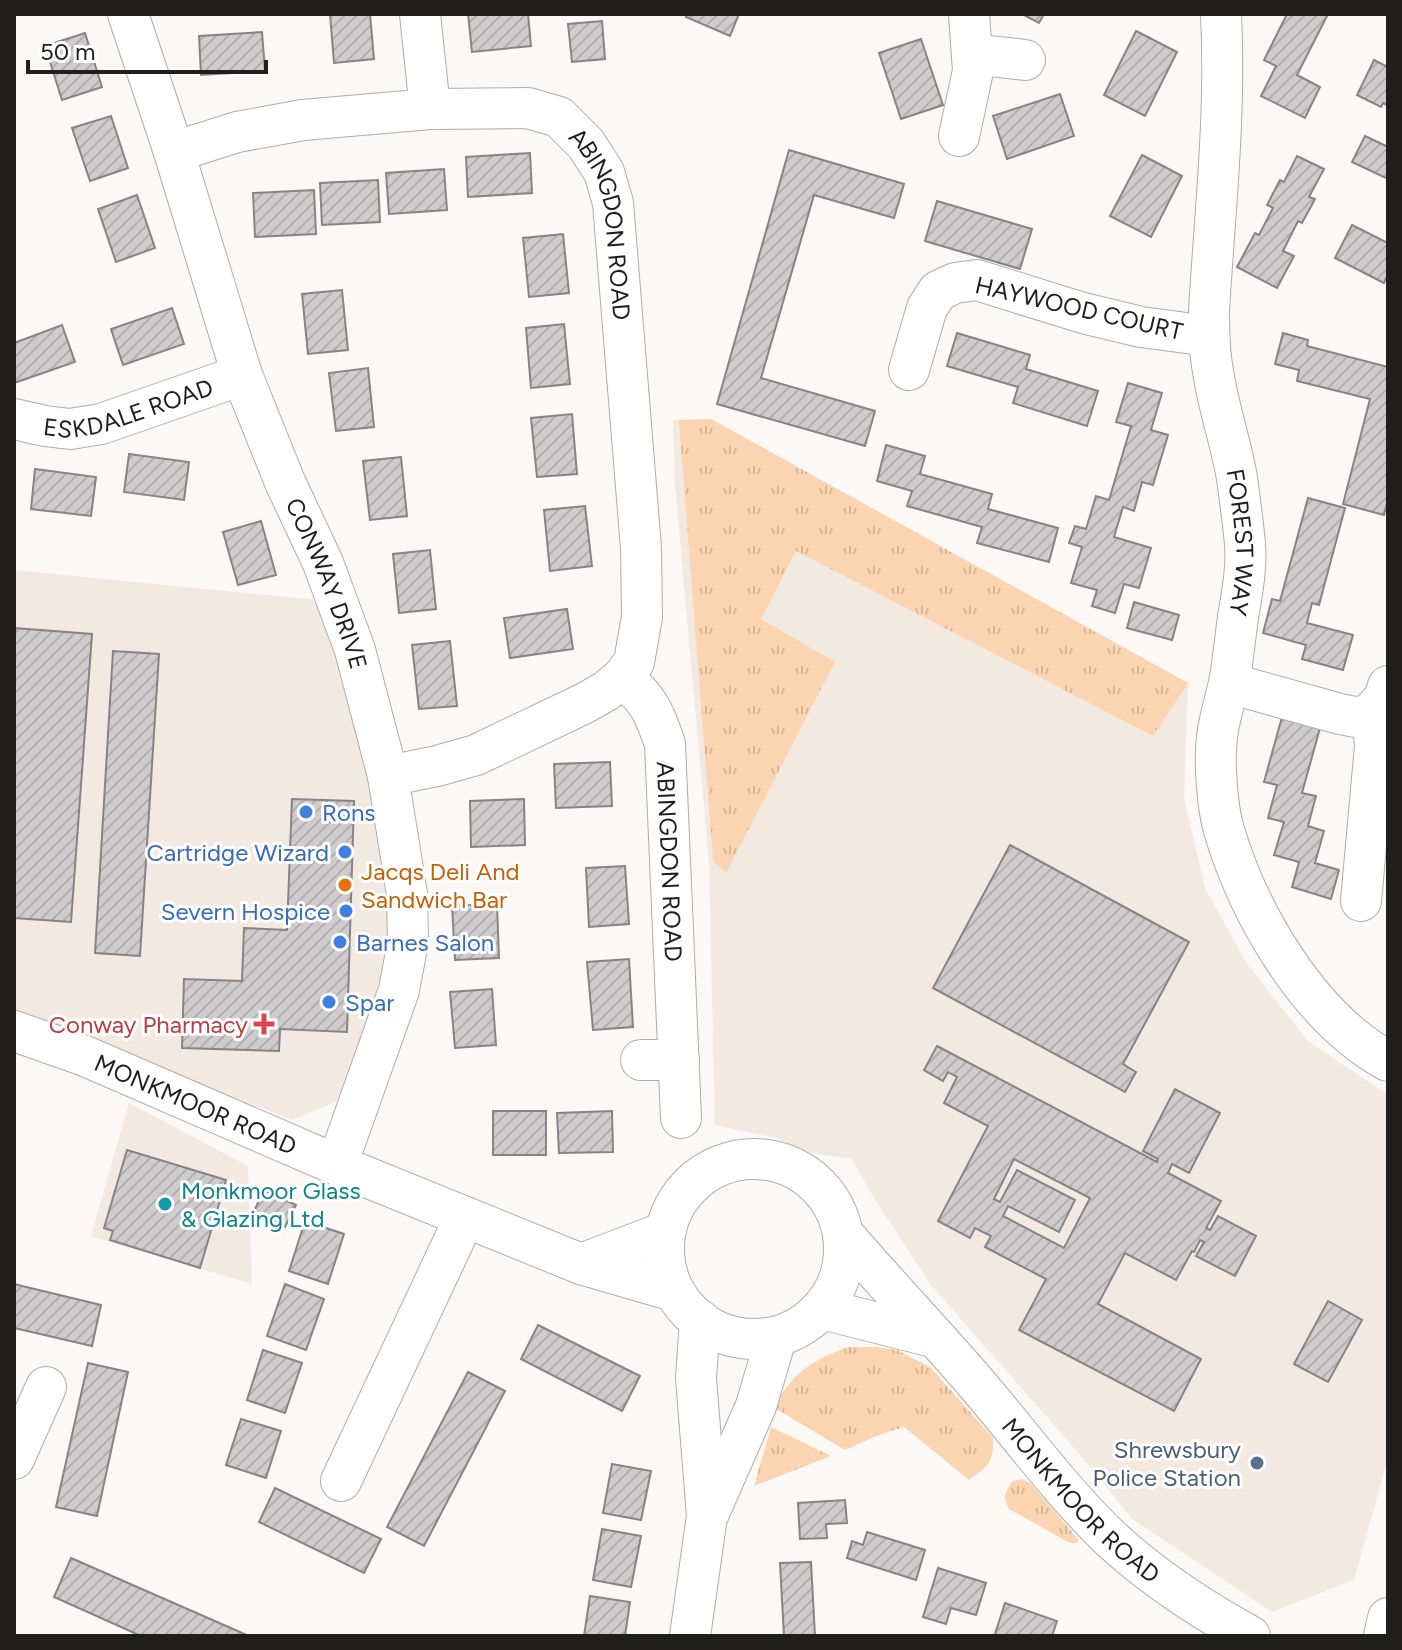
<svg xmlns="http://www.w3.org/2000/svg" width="1402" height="1650" font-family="Figtree,sans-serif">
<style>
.built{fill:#f2e9e1}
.grass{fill:url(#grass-tufts)}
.building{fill:url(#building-hatch);stroke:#878485;stroke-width:2;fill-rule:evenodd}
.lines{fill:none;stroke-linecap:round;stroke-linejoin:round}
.minor-casing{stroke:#afadaa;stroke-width:42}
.minor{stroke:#fff;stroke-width:40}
.shop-dot{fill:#3f7fe0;stroke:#fff;stroke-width:3}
.food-dot{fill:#e8710a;stroke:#fff;stroke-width:3}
.health-dot{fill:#e0444e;stroke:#fff;stroke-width:3}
.culture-dot{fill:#0f9aa8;stroke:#fff;stroke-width:3}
.service-dot{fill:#5c6f8a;stroke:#fff;stroke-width:3}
.labels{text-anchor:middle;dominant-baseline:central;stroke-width:6;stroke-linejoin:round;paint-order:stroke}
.street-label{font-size:24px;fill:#1f1e1d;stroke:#fff}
.shop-label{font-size:24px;fill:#366cbe;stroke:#fff;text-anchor:start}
.food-label{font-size:24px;fill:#c56008;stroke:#fff;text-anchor:start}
.health-label{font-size:24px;fill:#be3a42;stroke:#fff;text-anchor:end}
.culture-label{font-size:24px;fill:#0d838f;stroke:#fff;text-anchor:start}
.service-label{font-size:24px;fill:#4e5e75;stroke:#fff;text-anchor:end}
</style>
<defs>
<pattern id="grass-tufts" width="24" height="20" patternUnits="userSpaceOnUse" patternTransform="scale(2)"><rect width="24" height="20" fill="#fbd5b1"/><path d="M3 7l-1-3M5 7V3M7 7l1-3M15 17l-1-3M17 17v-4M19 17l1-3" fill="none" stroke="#d7b698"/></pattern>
<pattern id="building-hatch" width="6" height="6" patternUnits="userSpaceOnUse" patternTransform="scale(2)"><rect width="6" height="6" fill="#d0cccd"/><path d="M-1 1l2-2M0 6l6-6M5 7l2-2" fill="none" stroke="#b2afb0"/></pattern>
</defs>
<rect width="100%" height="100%" fill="#fbf8f5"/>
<g class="built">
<polygon points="711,419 1188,683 1184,798 1205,888 1247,964 1308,1041 1388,1095 1388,1458 1354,1580 1272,1612 1132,1519 1089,1465 931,1285 872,1195 852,1159 811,1153 776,1138 715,1125 709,862 675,484 673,420"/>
<polygon points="14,570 338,602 397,928 341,1100 292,1120 14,1009"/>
<polygon points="129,1103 248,1166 252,1284 91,1236"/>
</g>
<g class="grass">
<polygon points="711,419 1188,683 1153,736 796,551 761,619 835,662 726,873 713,860 679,420"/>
<path d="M848,1347H876L897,1350L930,1367L993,1438C994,1463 988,1466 969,1480L904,1427L879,1435L845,1450L778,1410L776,1402C797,1370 813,1360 848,1347Z"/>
<polygon points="771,1427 831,1456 754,1486"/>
<path d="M1023,1479L1031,1484L1079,1540L1077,1543H1070L1009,1509C1002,1496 1005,1492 1013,1481Z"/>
</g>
<g class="building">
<polygon points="330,14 370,14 374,59 334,63"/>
<polygon points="468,14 528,14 531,46 472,52"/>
<polygon points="688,14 739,14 730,36 686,17"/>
<polygon points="1022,14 1044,14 1039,23"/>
<polygon points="1287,14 1328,14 1297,75 1320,87 1305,118 1261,96 1276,66 1264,60"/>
<polygon points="602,21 605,59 572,62 568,24"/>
<polygon points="1136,31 1177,52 1145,116 1104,95"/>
<polygon points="262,32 265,71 201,75 199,36"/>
<polygon points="85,33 102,87 62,100 45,46"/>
<polygon points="921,39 943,105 901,119 879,53"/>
<polygon points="1374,60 1388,67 1388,106 1383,103 1381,107 1357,95"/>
<polygon points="1060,94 1074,136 1007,159 993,116"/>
<polygon points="111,116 128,168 90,181 72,128"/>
<polygon points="1365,136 1388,147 1388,179 1352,162"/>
<polygon points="789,150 904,184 894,218 814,195 761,378 875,411 865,446 717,404"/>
<polygon points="530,153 532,193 468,197 466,157"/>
<polygon points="1142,155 1182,176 1151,237 1110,216"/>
<polygon points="1297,156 1324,169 1309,197 1315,199 1302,223 1298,221 1283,251 1294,256 1277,288 1237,267 1255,233 1259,235 1273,208 1267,205 1280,180 1284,182"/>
<polygon points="444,169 447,210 389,214 386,173"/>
<polygon points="378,180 380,222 322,225 320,183"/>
<polygon points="314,190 316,234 255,237 253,193"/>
<polygon points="137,195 155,248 116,262 98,209"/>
<polygon points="937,201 1032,229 1020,269 925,241"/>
<polygon points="1352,225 1388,243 1388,279 1386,278 1384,283 1335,258"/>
<polygon points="563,234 569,293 529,297 523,238"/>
<polygon points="342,290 348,350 308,354 302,294"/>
<polygon points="172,308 184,344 123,365 111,329"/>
<polygon points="564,324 570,384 531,388 526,328"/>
<polygon points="62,325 75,362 14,383 14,343"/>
<polygon points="957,333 1030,355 1026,369 1098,391 1087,426 1013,403 1018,387 947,366"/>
<polygon points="1283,333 1308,340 1307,346 1388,367 1388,499 1384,515 1343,504 1370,399 1297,381 1299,370 1275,364"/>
<polygon points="368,368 374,427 336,431 329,373"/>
<polygon points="1128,383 1162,393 1151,430 1168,435 1153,485 1142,482 1134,511 1123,507 1114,537 1151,548 1139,588 1124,584 1115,613 1092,606 1097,590 1071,583 1082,547 1069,543 1075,526 1086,529 1096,496 1109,500 1131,426 1116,422"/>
<polygon points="572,414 577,474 537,477 531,418"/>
<polygon points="886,445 925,456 920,474 992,494 988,509 1058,528 1049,562 977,543 982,527 907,506 912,491 877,481"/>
<polygon points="129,454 189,462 184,500 124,492"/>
<polygon points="401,457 407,516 370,520 363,461"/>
<polygon points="35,469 96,477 91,516 31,509"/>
<polygon points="1308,498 1345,508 1319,605 1312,603 1307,623 1353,635 1343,670 1302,659 1306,645 1263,633 1272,599 1280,601"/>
<polygon points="585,506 592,566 550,571 544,510"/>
<polygon points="261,521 276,575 238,585 223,532"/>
<polygon points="430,550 436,609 399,613 393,554"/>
<polygon points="1134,602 1179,615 1172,640 1127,628"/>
<polygon points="567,609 573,649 510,658 504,618"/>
<polygon points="14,628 92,634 71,922 14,918"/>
<polygon points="450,641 457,706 419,709 412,645"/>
<polygon points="113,651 159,654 140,956 95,953"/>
<polygon points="1282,717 1320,728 1302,793 1316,796 1308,826 1324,831 1315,863 1339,870 1331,899 1292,887 1299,862 1274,855 1284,822 1268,818 1277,785 1264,782"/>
<polygon points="610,762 612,806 556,808 554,764"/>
<polygon points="292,799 354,801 347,1032 280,1029 279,1051 182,1048 184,979 242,981 244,928 287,930"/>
<polygon points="524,799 525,845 471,847 470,801"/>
<polygon points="1010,845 1189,942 1123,1064 1136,1072 1125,1092 933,988"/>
<polygon points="625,866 629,924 589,927 586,868"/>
<polygon points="497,904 499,958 455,960 452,906"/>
<polygon points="629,959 633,1027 593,1030 587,962"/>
<polygon points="492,989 496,1045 455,1048 450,992"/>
<path d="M937,1046L1157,1162L1158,1159L1143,1151L1175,1089L1220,1113L1189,1173L1172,1164L1168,1173L1221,1201L1206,1228L1210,1230L1218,1216L1256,1236L1235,1276L1196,1256L1204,1242L1200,1240L1194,1252L1192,1251L1176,1280L1125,1253L1098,1304L1201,1359L1174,1411L1019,1330L1046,1279L985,1247L991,1236L975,1228L970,1238L938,1221L988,1126L944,1103L957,1077L948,1072L943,1081L924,1070ZM1014,1159L1090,1198L1064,1248L1003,1216L1008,1206L1059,1232L1075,1200L1017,1170L1000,1202L994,1199Z"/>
<rect x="493" y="1111" width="53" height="44"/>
<polygon points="612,1111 613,1152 559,1153 557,1113"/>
<polygon points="127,1150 226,1180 200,1268 110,1240 113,1231 104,1228"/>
<polygon points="264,1190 296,1205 285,1227 254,1211"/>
<polygon points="305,1221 344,1234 328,1284 289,1271"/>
<polygon points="14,1284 101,1305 92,1346 14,1328"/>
<polygon points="285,1284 324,1299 306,1350 267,1336"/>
<polygon points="1328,1301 1362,1320 1328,1382 1294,1364"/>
<polygon points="538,1325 640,1376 622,1411 521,1359"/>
<polygon points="263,1350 302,1363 285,1413 247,1400"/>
<polygon points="88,1363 128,1372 97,1516 56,1507"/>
<polygon points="468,1372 505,1391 424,1546 387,1527"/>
<polygon points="241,1419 281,1431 266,1478 226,1465"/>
<polygon points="612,1464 651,1471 641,1520 603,1513"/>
<polygon points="275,1488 381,1539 364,1573 259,1522"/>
<polygon points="845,1500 847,1523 826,1524 827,1538 800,1539 798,1503"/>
<polygon points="602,1529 641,1536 631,1587 593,1580"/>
<polygon points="867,1532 925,1550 916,1580 847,1558 852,1541 863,1545"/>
<polygon points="71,1558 249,1636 141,1636 54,1597"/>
<polygon points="811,1562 815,1636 784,1636 780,1563"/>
<polygon points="938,1568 986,1583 976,1615 951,1608 946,1624 923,1617"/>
<polygon points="590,1596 630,1602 625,1636 584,1636"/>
<polygon points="1005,1603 1057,1621 1052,1636 1000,1636 995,1634"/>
</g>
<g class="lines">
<g class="minor-casing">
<g id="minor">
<path id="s1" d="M128,14L174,152L242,375L285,482L323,563L355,650L388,776L407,894L408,942L399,990L337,1165"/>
<polyline points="420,14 430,109"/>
<path id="s2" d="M1221,14C1226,113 1215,212 1209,310C1209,330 1209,351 1213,371C1218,407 1231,442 1237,478C1240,500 1243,522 1245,544C1247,568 1242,593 1238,617C1235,639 1233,661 1229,683C1225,701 1219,719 1217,737C1214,761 1217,803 1223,827C1248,913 1308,1017 1388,1061"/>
<polyline points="972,54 1025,60"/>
<polyline points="959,136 973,71 969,14"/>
<path id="s3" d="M174,152L237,132L303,120L430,109L528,108L559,117L586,144L604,172L613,203L641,548L642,617L634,662L622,678L606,691L585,703L476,755L437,766L388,776"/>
<polyline points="909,370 927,308 938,291 955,283 977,280 1083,313 1141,327 1209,336"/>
<path id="s4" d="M14,419L45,426L70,429L101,424L242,375"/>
<path id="s5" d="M622,678C648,697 655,714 665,744L681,1118"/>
<polyline points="1229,683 1340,714 1355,717 1368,716"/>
<polyline points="1361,901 1375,746 1373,726 1368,716 1384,698 1388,686"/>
<path id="s6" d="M14,1031L85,1056L337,1165L581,1264L674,1291"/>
<polyline points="641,1060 679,1060"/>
<circle cx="754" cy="1249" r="90"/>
<path id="s7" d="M844,1235C883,1280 923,1323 962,1367C1012,1423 1056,1486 1110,1538C1152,1577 1201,1609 1250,1636"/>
<polyline points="581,1264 665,1232"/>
<polyline points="822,1309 933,1337"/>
<polyline points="14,1459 46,1387"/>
<polyline points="341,1481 465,1217"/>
<polyline points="709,1513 756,1406 776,1338"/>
<polyline points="690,1636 707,1516 696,1378 700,1320"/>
<polyline points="1384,1636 1388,1618"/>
</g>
</g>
<use href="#minor" class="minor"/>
</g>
<g class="shop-dot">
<circle cx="306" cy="812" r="8"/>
<circle cx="345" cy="852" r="8"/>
<circle cx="346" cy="911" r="8"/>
<circle cx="340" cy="942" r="8"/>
<circle cx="329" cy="1002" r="8"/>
</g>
<circle class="food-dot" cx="345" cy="885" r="8"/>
<path class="health-dot" d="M260 1012h8v8h8v8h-8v8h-8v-8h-8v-8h8z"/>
<circle class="culture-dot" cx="165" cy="1204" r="8"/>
<circle class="service-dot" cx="1257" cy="1463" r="8"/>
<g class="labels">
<g class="street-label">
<text stroke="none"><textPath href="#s3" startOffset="512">ABINGDON ROAD</textPath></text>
<text transform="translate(1079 308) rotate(13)">HAYWOOD COURT</text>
<text stroke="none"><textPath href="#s4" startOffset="118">ESKDALE ROAD</textPath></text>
<text stroke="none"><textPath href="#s2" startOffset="532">FOREST WAY</textPath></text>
<text stroke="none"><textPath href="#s1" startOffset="604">CONWAY DRIVE</textPath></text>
<text stroke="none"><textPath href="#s5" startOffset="198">ABINGDON ROAD</textPath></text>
<text stroke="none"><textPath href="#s6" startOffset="196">MONKMOOR ROAD</textPath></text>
<text stroke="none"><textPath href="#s7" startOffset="356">MONKMOOR ROAD</textPath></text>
</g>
<g class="shop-label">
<text x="322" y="812">Rons</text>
<text x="329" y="852" text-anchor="end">Cartridge Wizard</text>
<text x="330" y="911" text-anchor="end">Severn Hospice</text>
<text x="356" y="942">Barnes Salon</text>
<text x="345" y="1002">Spar</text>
</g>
<g class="food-label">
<text x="361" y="871">Jacqs Deli And<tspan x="361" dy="28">Sandwich Bar</tspan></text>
</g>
<g class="health-label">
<text x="248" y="1024">Conway Pharmacy</text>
</g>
<g class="culture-label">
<text x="181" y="1190">Monkmoor Glass<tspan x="181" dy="28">&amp; Glazing Ltd</tspan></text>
</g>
<g class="service-label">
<text x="1241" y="1449">Shrewsbury<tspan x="1241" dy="28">Police Station</tspan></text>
</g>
</g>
<rect width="1402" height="1650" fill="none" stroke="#1f1e1d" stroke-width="32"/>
<path d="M28 60v12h238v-12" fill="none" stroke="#1f1e1d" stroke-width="4"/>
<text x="40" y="60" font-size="24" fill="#1f1e1d" stroke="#ffffff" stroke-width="6" paint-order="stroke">50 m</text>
</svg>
